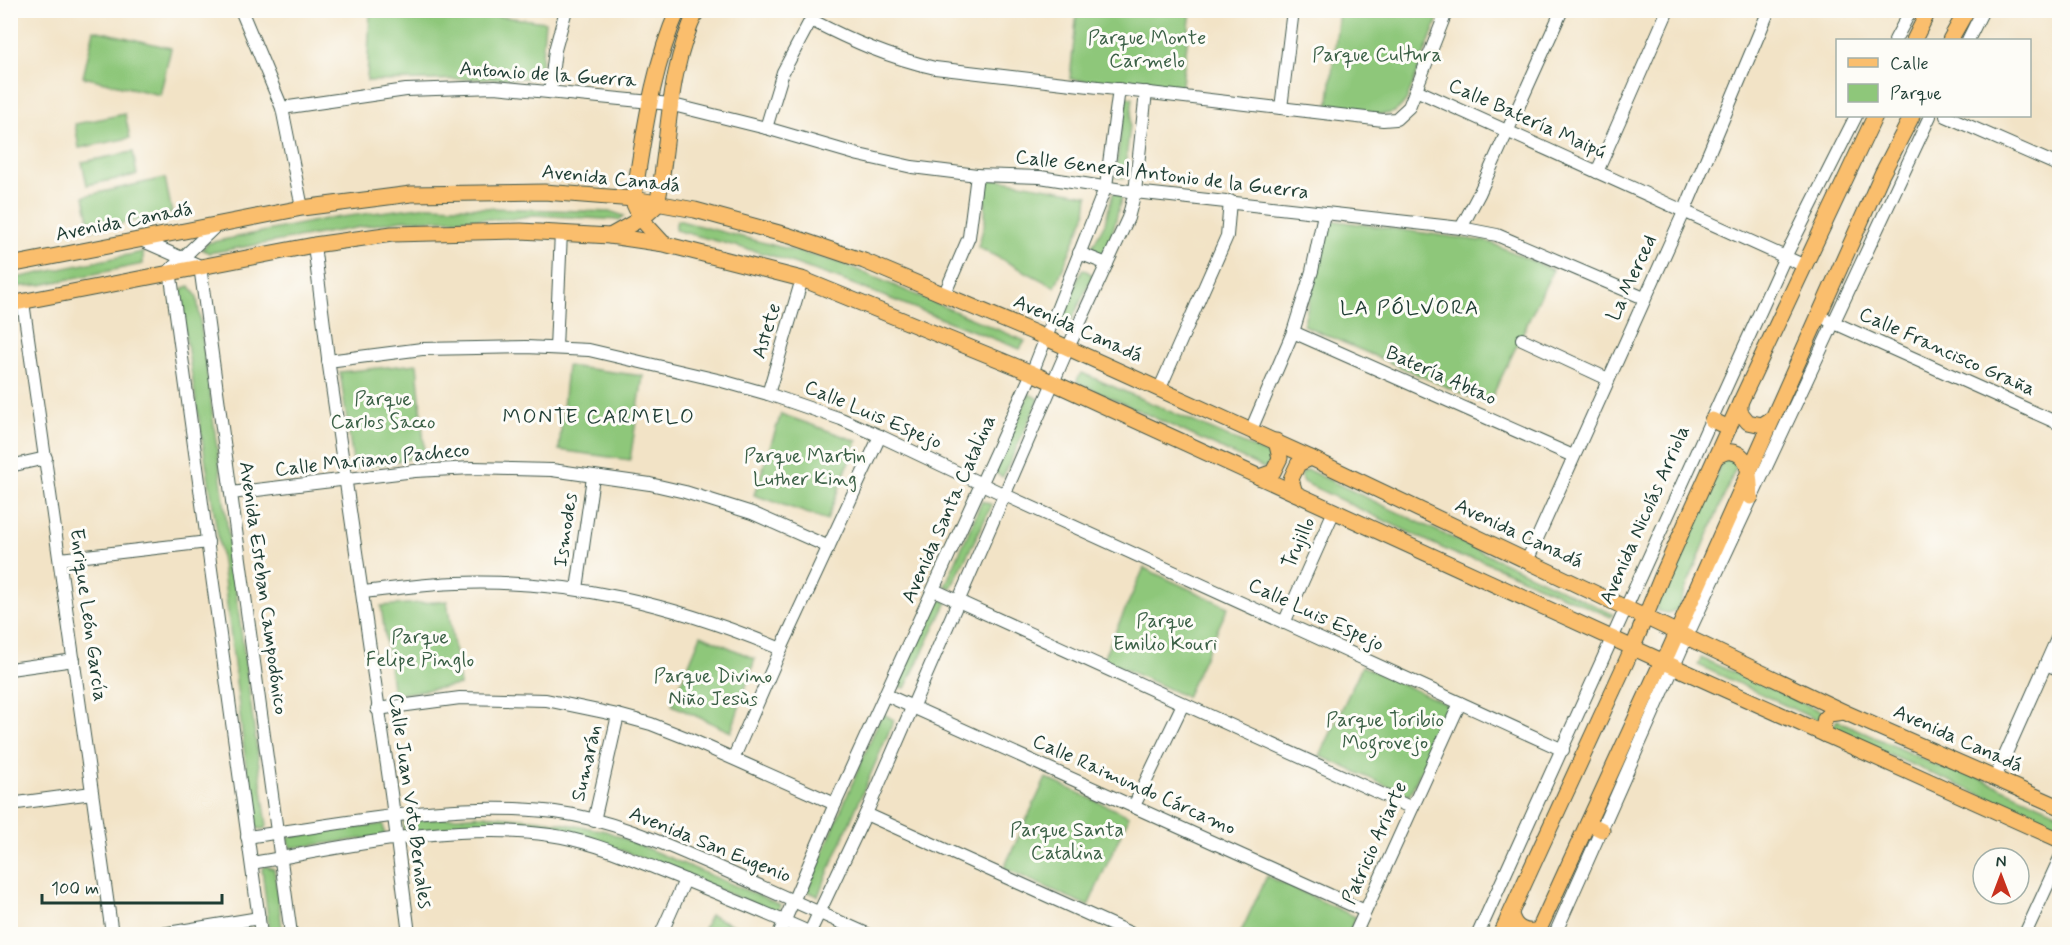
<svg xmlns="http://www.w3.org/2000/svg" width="2070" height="945" font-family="Mynerve,sans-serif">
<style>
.green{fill:#8ec77a;stroke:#568257;stroke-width:1.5}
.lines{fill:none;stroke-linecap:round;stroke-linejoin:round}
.minor-casing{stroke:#3f564a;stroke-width:14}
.major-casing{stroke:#3f564a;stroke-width:17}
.minor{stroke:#fff;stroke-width:12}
.major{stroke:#fabe6d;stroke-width:15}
.labels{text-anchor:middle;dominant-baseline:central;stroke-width:6;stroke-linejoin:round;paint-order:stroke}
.park-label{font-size:20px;fill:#3b6046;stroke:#fdfcf7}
.street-label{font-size:20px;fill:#1f3d34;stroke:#fdfcf7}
.neighbourhood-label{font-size:21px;letter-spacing:1.5px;fill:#1f3d34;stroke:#fdfcf7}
</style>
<rect width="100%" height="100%" fill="#fdfcf7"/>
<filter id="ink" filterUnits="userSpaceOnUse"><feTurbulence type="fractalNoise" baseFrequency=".0167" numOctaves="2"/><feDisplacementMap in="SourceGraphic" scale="12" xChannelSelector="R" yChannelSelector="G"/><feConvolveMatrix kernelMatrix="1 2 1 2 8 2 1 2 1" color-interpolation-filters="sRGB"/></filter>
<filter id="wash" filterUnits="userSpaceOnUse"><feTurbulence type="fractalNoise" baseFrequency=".008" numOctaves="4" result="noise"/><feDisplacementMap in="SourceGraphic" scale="24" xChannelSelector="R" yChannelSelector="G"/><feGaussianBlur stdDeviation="1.35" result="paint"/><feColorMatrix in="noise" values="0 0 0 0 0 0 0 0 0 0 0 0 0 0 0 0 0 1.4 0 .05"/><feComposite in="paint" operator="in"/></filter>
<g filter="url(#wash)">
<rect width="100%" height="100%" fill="#f2e3c6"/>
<g class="green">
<polygon points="370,11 456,11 545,22 540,78 367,81"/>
<polygon points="1077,11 1191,11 1181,92 1070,79"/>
<path d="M1339,11H1441L1407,99C1403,104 1400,109 1394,112C1381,118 1343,110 1328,109Z"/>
<polygon points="94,30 171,48 160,95 83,77"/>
<polygon points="1125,97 1133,98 1124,178 1115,177"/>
<polygon points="125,114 130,138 79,148 75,124"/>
<polygon points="133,152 137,175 87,185 82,162"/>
<polygon points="986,177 1088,195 1086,213 1055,287 978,247 985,222"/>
<polygon points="165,178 172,213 91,230 84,196"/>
<polygon points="1113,193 1122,195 1110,243 1102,259 1088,254 1105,223"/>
<polygon points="428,206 612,212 624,216 619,220 534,215 512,219 402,220 209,253 202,249 208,243 326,219"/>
<polygon points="677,220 841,263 1025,341 1020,349 842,280 773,256 675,230"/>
<polygon points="1330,220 1489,242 1553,270 1488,405 1303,325"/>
<polygon points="143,252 143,264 41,285 11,287 11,279"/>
<polygon points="1083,269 1093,275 1068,328 1057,323"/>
<polygon points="190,286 197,297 267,826 264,829 259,829 253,826 222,562 179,295 184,288"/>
<polygon points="417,364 425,456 354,469 340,372"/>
<polygon points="567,366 643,376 630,460 559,450"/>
<polygon points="1082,373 1272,456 1273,463 1270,466 1263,468 1077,382 1078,377"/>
<polygon points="1029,394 1039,399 1003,477 993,472"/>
<polygon points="781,414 857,441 827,520 754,495"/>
<polygon points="1736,458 1737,465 1677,610 1667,613 1657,611 1657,603 1723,459"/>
<polygon points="1308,470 1613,614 1611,617 1478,559 1461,557 1303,482 1301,478 1302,473"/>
<polygon points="982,501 992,505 951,588 945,586"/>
<polygon points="1144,568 1228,607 1186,697 1103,659"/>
<polygon points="938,598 947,602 905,688 894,685"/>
<polygon points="447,601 460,685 393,695 381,606"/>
<polygon points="701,635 755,659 731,732 672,705"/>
<polygon points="1701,658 1825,713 1817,720 1698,665"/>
<polygon points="1362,666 1451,706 1409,796 1320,756"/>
<polygon points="882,713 894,720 818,896 807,891"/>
<polygon points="1837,720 1940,767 1959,769 2059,813 2059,829 1832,730"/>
<polygon points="1046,778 1129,816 1088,906 1004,868"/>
<polygon points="483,815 543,820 606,831 781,905 776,913 589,837 497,825 404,833 404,821"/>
<polygon points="383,824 385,836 290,848 288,837"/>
<polygon points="266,866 274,869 283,934 270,934 262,869"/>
<polygon points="1267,876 1356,917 1348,934 1240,934"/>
<polygon points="710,915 753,934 705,934 702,933"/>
</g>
</g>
<g filter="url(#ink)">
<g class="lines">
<g class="minor-casing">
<g id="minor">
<polyline points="241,10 282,108 302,208"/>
<path d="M811,20C854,42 888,57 935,68L1383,120L1396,119L1409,107L1447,10"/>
<polyline points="1895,40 1911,10"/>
<polyline points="1968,40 1983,10"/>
<polyline points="1416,90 1805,266"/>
<polyline points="550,92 555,50 566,10"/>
<polyline points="282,108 406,90 495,87 651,102 669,104 766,128 859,155 912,167 977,175 1040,177 1135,192 1461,228 1497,235 1644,298"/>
<polyline points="1281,108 1293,10"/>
<polyline points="1946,116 2060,166"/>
<polyline points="766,128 783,72 816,10"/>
<polyline points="1597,172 1668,10"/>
<polyline points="217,225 170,270 261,934"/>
<polyline points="1461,228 1479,194 1562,10"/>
<polyline points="141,240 200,266 291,934"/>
<polyline points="314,245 329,366 391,793 409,934"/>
<polyline points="1079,253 1107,264"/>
<polyline points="945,293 969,237 977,175"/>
<polyline points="23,302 112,934"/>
<polyline points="1828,320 2060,424"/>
<polyline points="1293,332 1573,456"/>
<polyline points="1522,339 1608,379"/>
<polyline points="556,348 561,232"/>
<polyline points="328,361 422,349 526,347 589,350 722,381 768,394 841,419 880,436 1005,495 1563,750"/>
<polyline points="1160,388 1227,236 1230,201"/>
<polyline points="768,394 802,279"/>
<polyline points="1251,430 1293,332 1312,271 1324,214"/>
<polyline points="10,466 46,458"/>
<polyline points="231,493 415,471 472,468 552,470 650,484 685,492 752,513 829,547"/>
<polyline points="60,559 208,542"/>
<polyline points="1527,561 1684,212 1769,10"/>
<polyline points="577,589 593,477"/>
<polyline points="934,590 1412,808"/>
<path d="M362,592C393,589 426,584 457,583C573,579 676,605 781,649"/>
<polyline points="1284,623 1334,511"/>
<polyline points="2046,664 2060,670"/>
<polyline points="10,669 74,660"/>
<polyline points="886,695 1365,911"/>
<polyline points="377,709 460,698 546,700 618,715 651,724 689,739 835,804"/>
<polyline points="734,757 781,649 880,436"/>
<polyline points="1995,778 2060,632"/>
<polyline points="10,804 92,793"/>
<polyline points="1134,806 1183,704"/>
<polyline points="866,814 1132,934"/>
<polyline points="594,821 618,715"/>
<path d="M247,837C348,823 453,800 555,812C610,819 663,843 713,865C765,888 816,911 867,934"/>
<path d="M252,863C344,847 457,821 550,835C587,840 622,855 658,869C710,890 762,911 813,934"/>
<polyline points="162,934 259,918"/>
<polyline points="661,934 685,880"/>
<polyline points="779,934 835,804 1032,373 1106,186 1119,89"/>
<polyline points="809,934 869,807 1068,348 1128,218 1135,192 1146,92"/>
<polyline points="1355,934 1460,703"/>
<polyline points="1478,934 1785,257 1856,116"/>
<polyline points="1555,934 1690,630 1930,116"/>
<polyline points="2025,934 2060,858"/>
</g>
</g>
<g class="major-casing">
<g id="major">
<polyline points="1914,40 1929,10"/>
<polyline points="1950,40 1967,10"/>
<path d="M610,236L644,217L657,205C671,136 665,77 697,10"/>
<path d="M664,244L641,219L633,202C644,137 651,71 678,10"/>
<polyline points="10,265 302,208 411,194 544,192 634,199 695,210 790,236 864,261 1035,333 1311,458 1844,712 2060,807"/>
<polyline points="10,304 314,245 392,234 521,231 610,236 664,244 802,279 1032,373 1675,667 2060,840"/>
<polyline points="1740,403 1740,412 1748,422 1762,425 1773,418"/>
<polyline points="1712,420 1729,428"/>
<path d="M1715,458C1720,454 1725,451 1732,452C1752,455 1749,482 1751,497"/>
<polyline points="1259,477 1273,472 1280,458 1276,441"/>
<polyline points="1295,493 1291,479 1298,464 1311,458"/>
<polyline points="1826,735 1823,727 1825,718 1829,714 1844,712"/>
<polyline points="1588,823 1602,830"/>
<path d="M1511,914C1514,928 1525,934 1539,930"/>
<polyline points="1501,934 1633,647 1662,576 1740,403 1875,116"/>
<polyline points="1537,934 1662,661 1668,653 1882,174 1912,116"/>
</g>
</g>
<use href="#minor" class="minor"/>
<use href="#major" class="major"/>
</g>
</g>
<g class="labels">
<g class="park-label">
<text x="1147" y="38">Parque Monte<tspan x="1147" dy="23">Carmelo</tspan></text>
<text x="1377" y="55">Parque Cultura</text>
<text x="383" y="399">Parque<tspan x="383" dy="23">Carlos Sacco</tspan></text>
<text x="805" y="456">Parque Martin<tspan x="805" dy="23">Luther King</tspan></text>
<text x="1165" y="621">Parque<tspan x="1165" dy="23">Emilio Kouri</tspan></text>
<text x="420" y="637">Parque<tspan x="420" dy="23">Felipe Pinglo</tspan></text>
<text x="713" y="676">Parque Divino<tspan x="713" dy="23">Niño Jesùs</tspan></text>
<text x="1385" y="720">Parque Toribio<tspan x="1385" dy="23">Mogrovejo</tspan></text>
<text x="1067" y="830">Parque Santa<tspan x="1067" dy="23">Catalina</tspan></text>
</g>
<g class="street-label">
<text transform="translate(548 75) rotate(4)">Antonio de la Guerra</text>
<text transform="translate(1527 119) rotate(24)">Calle Batería Maipú</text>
<text transform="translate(1162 175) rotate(7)">Calle General Antonio de la Guerra</text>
<text transform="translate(611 179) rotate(6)">Avenida Canadá</text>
<text transform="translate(124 222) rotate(-11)">Avenida Canadá</text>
<text transform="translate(1632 278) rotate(-65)">La Merced</text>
<text transform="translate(1078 329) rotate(24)">Avenida Canadá</text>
<text transform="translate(767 331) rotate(-73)">Astete</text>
<text transform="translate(1947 352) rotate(24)">Calle Francisco Graña</text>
<text transform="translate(1441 376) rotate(24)">Batería Abtao</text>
<text transform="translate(873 415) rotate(23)">Calle Luis Espejo</text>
<text transform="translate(372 460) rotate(-6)">Calle Mariano Pacheco</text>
<text transform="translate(949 509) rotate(-66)">Avenida Santa Catalina</text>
<text transform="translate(1645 515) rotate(-66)">Avenida Nicolás Arriola</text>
<text transform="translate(566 530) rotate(-82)">Ismodes</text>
<text transform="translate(1519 534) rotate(25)">Avenida Canadá</text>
<text transform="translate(1299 543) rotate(-66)">Trujillo</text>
<text transform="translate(263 588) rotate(82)">Avenida Esteban Campodónico</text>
<text transform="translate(88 615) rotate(82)">Enrique León García</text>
<text transform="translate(1316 615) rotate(25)">Calle Luis Espejo</text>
<text transform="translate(1958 739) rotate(24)">Avenida Canadá</text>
<text transform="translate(587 763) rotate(-77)">Sumarán</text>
<text transform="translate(1134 785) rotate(24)">Calle Raimundo Cárcamo</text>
<text transform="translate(410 801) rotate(82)">Calle Juan Voto Bernales</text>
<text transform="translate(1375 843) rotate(-66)">Patricio Ariarte</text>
<text transform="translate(710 845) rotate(22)">Avenida San Eugenio</text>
</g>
<g class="neighbourhood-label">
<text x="1410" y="308">LA PÓLVORA</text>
<text x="599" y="417">MONTE CARMELO</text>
</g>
</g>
<rect width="2070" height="945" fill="none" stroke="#fdfcf7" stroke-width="36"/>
<rect x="1836" y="39" width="195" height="78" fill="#fdfcf7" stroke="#a4b0a9" stroke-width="1.5"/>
<rect x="1848" y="58" width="30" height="9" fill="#fabe6d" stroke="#a4b0a9" stroke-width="1.5"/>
<text x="1890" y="69" font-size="18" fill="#1f3d34">Calle</text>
<rect x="1848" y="84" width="30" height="18" fill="#8ec77a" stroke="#a4b0a9" stroke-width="1.5"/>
<text x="1890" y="99" font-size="18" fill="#1f3d34">Parque</text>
<g transform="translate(2001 876)"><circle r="28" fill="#fdfcf7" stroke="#a4b0a9" stroke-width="1.5"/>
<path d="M0-4.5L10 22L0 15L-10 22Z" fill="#c8321e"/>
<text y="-9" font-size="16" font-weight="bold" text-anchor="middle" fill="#1f3d34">N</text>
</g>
<path d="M42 894v9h180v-9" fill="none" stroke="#1f3d34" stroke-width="3"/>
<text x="51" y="894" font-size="18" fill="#1f3d34" stroke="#fdfcf7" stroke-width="4.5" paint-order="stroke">100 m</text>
</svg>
